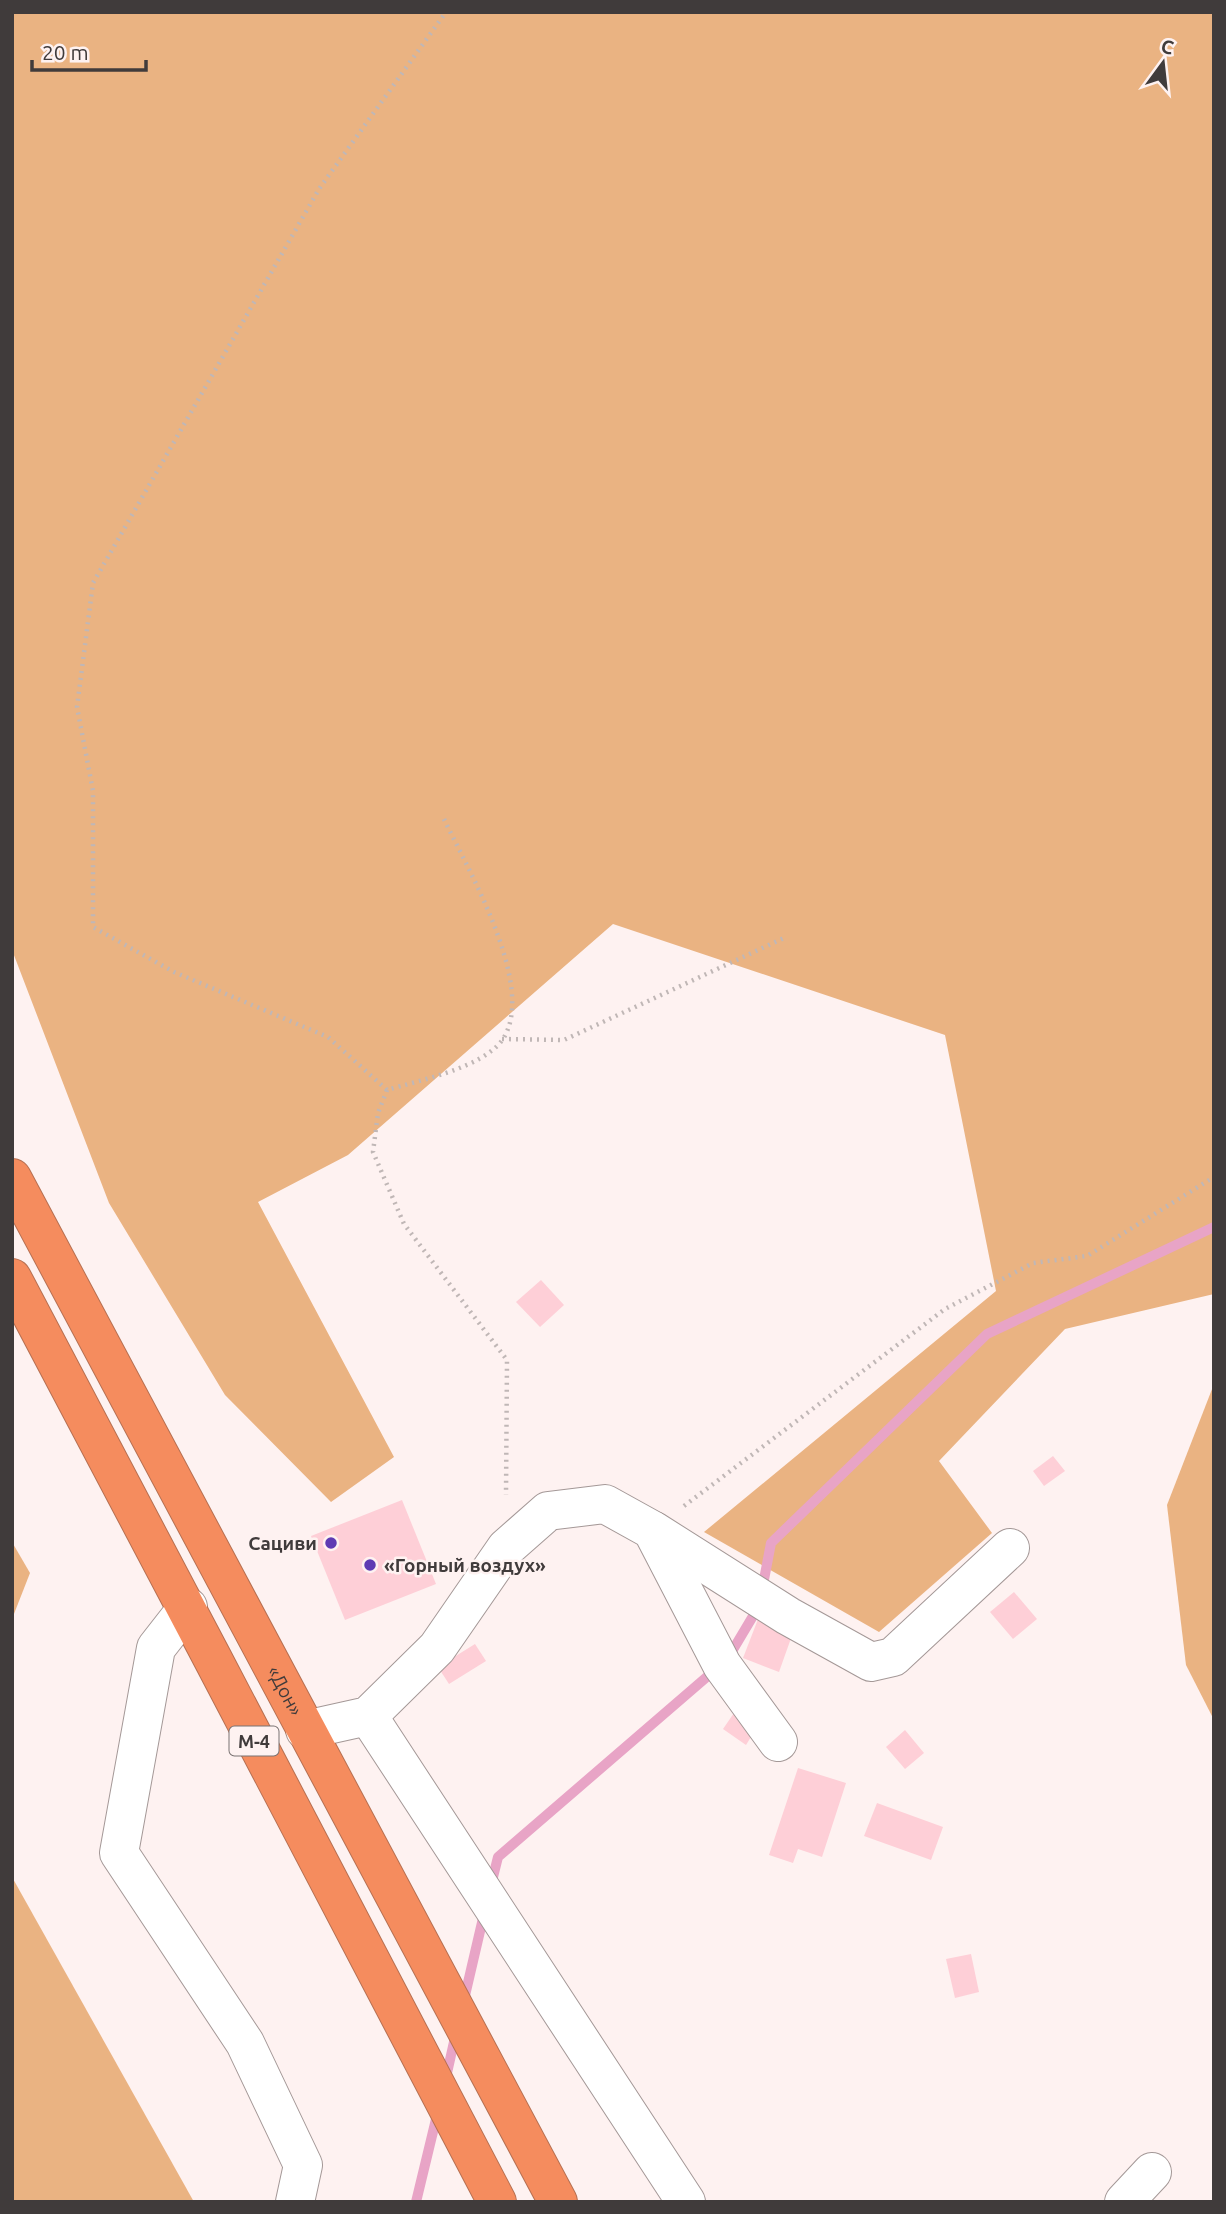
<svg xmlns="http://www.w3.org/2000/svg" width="1226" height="2214" font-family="Ubuntu,sans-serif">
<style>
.forest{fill:#eab382}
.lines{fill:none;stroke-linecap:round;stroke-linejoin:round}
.stream{stroke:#e8a4c6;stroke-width:10}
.building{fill:#fecfd7}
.minor-casing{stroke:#a49897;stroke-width:40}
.highway-casing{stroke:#b67052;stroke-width:40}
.path{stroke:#c0b7b6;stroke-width:4.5;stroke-dasharray:2 5;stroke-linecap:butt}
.minor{stroke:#fff;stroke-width:38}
.highway{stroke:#f58c5e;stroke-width:38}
.poi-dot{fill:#5e3bb3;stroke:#fef2f1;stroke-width:2.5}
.labels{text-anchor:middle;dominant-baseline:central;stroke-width:5;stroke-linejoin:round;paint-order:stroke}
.shield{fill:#fef2f1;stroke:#797272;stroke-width:2}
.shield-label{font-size:18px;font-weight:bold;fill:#403b3b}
.poi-label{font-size:19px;font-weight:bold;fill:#403b3b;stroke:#fef2f1;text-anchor:end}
.street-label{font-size:19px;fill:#403b3b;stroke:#fef2f1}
</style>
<rect width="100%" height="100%" fill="#fef2f1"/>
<g class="forest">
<polygon points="12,12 1214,12 1214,1294 1065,1329 939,1461 992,1533 879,1632 704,1532 996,1291 945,1035 613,924 348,1155 258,1202 394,1457 331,1502 225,1395 109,1203 12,950"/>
<polygon points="1214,1384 1214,1720 1186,1665 1167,1505"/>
<polygon points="12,1542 30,1573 12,1619"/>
<polygon points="12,1877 194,2202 12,2202"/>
</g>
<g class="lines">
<g class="stream">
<polyline points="762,1590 771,1543 987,1334 1214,1227"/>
<polyline points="728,1658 759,1606"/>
<polyline points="491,1885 498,1857 716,1669"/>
<polyline points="463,2004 484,1914"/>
<polyline points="445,2082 456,2033"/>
<polyline points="416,2202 438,2111"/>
</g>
</g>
<g class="building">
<polygon points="541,1280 564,1305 540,1327 516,1302"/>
<polygon points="1053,1456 1065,1471 1044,1486 1033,1471"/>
<polygon points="402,1500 436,1584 345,1620 311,1536"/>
<polygon points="1014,1592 1037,1619 1013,1639 990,1612"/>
<polygon points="760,1614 795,1627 779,1672 743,1658"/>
<polygon points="475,1644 486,1661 449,1684 438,1667"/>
<polygon points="734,1713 757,1727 746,1745 723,1729"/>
<polygon points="905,1730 924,1753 905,1769 886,1747"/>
<polygon points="798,1768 846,1783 822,1857 798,1849 793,1863 769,1855"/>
<polygon points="877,1803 943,1827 931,1860 864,1836"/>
<polygon points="971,1954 979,1992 955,1998 946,1959"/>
</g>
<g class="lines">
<g class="minor-casing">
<g id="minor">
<polyline points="654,1531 788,1616 871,1662 893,1657 1010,1548"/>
<polyline points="188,1607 156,1648 119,1853 245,2043 303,2165 295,2202"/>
<polyline points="368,1716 686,2202"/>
<polyline points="305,1730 368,1716 437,1648 506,1548 548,1511 605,1504 652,1530 722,1665 778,1742"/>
<polyline points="1124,2202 1152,2172"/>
</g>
</g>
<g class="highway-casing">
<g id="highway">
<path id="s1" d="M12,1178L558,2202"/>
<path d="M12,1278C176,1585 334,1894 497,2202"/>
</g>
</g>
<g class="path">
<path d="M444,819C468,870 537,986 503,1039C483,1068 420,1080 387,1090L378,1113L373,1152L404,1224L507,1360L506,1495"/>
<polyline points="502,1039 564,1040 784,938"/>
<polyline points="387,1090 328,1037 174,972 93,927 93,791 77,707 93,583 319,189 446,12"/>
<polyline points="684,1506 945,1309 1033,1263 1087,1256 1214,1177"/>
</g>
<use href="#minor" class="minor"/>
<use href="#highway" class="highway"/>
</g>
<g class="poi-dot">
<circle cx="331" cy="1543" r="7"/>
<circle cx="370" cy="1565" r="7"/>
</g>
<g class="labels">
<rect class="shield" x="229.5" y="1726.5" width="49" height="29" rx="5"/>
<g class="shield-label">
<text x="254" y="1741">М-4</text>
</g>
<g class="poi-label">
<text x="317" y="1543">Сациви</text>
<text x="384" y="1565" text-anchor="start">«Горный воздух»</text>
</g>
<g class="street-label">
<text stroke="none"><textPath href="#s1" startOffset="581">«Дон»</textPath></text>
</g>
</g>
<rect width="1226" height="2214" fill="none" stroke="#403b3b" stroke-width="28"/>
<g transform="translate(1163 63) rotate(15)" stroke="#fef2f1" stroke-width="5" paint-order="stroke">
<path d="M0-5L12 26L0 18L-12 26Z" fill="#403b3b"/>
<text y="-10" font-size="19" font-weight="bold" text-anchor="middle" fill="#403b3b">С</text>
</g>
<path d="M32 60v10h114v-10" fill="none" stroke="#403b3b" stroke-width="3.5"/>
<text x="42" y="60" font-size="21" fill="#403b3b" stroke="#fef2f1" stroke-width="5" paint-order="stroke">20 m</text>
</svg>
